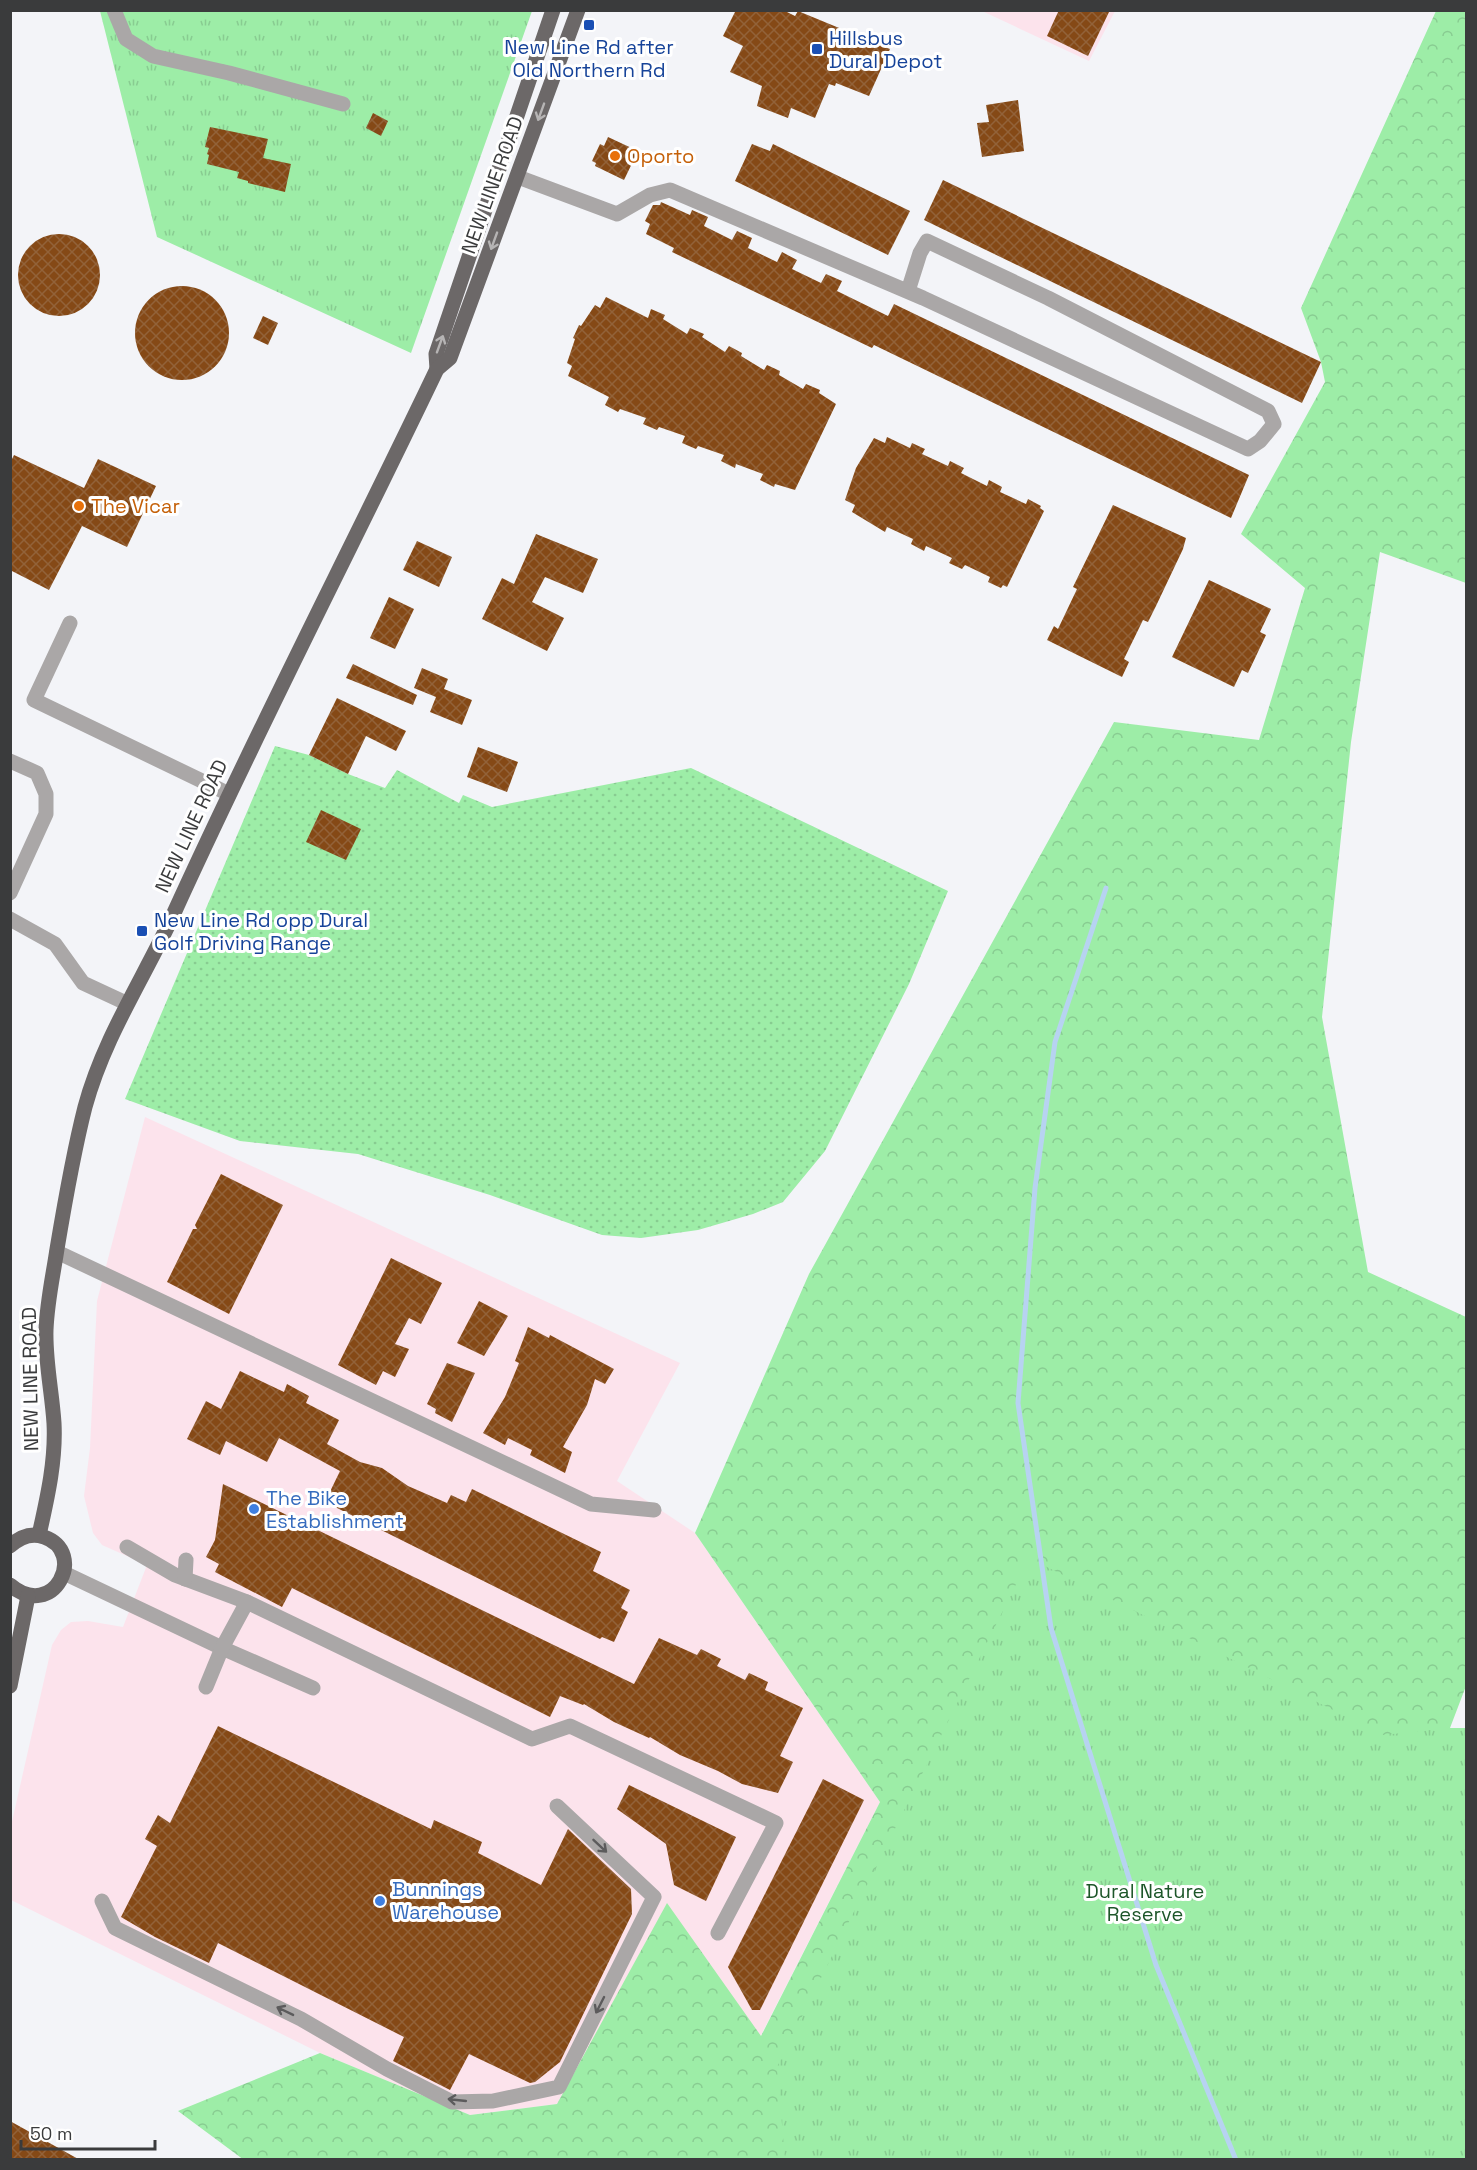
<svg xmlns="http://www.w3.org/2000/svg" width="1477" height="2170" font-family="'Space Grotesk',sans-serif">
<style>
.commercial{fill:#fce3ec}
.grass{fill:url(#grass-dots)}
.forest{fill:url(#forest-crowns)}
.park{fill:url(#park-tufts)}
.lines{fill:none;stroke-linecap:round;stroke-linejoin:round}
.stream{stroke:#b7d3f1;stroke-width:5}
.building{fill:url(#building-cross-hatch)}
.minor{stroke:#aaa7a7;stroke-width:15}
.major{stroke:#6c6868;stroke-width:15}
.oneway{stroke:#b6b4b4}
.oneway2{stroke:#5c5b5c}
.transit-dot{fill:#1a4fb4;stroke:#fff;stroke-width:2}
.food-dot{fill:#e8710a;stroke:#fff;stroke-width:2}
.shop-dot{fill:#3f7fe0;stroke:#fff;stroke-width:2}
.labels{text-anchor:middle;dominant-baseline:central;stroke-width:6;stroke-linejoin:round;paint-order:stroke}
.transit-label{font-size:20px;fill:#164399;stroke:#fff;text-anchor:start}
.food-label{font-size:20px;fill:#c56008;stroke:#fff;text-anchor:start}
.street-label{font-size:20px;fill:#3a3b3c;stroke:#fff}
.shop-label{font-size:20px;fill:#366cbe;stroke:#fff;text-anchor:start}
.park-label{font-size:20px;fill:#1d5629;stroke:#fff}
</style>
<defs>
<pattern id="grass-dots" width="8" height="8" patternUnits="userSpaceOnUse" patternTransform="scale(1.5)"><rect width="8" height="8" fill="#9deda7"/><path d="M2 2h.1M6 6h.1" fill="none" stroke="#88cc91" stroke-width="1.8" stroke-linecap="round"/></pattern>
<pattern id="forest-crowns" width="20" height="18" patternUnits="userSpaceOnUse" patternTransform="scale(1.5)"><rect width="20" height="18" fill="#9deda7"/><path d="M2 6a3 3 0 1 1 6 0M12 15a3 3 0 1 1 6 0" fill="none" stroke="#88cc91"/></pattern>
<pattern id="park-tufts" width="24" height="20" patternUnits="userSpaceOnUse" patternTransform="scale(1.5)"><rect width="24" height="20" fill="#9deda7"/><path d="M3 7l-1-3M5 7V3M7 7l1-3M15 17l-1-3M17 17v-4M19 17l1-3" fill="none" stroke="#88cc91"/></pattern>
<pattern id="building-cross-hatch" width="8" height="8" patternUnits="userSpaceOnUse" patternTransform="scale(1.5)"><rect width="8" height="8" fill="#854916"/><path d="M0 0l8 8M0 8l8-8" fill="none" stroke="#926239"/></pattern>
</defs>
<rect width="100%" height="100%" fill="#f3f4f8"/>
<g class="commercial">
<polygon points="982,11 1115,11 1089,61"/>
<polygon points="145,1117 680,1363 617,1481 695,1533 880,1802 760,2037 667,1904 557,2104 470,2115 320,2053 11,1900 11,1826 52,1645 61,1630 71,1622 88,1621 123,1627 147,1565 102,1545 93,1533 84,1496 90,1448 97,1301"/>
</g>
<polygon class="grass" points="275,746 309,755 348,774 385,788 397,770 459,803 463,795 492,807 691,768 948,891 909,984 825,1151 783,1202 753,1214 698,1230 641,1238 602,1235 490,1195 358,1154 240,1141 125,1099"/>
<polygon class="forest" points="1436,11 1466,11 1466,583 1380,552 1351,742 1322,1017 1368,1272 1466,1317 1466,1686 1450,1728 1466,1728 1466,2159 244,2160 178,2111 320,2053 470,2115 557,2104 667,1903 761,2036 880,1802 695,1533 809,1274 1114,722 1259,740 1305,588 1241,534 1325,382 1321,362 1301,308"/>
<g class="park">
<polygon points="100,11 532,11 411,353 157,237"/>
<polygon points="1029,1558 1383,1735 1450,1728 1466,1728 1466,2159 785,2159 777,2067"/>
</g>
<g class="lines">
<polyline class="stream" points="1106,888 1055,1042 1035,1188 1018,1403 1051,1628 1156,1965 1236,2160"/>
</g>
<g class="building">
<polygon points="736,10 783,10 795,16 798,11 890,49 869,96 836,83 835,86 829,84 815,118 791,108 788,118 757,106 762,86 730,72 743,46 723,36"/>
<polygon points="1059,10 1110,10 1088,56 1047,36"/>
<polygon points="1018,100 1024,151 982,157 977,123 989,122 986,105"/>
<polygon points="373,113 388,121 381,136 366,128"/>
<polygon points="210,127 268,139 263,158 291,164 285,192 248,183 248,181 237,178 239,172 207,164 209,155 207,154 209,148 205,147"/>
<polygon points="608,137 638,151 624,180 595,166 596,163 592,161 600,144 604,146"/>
<polygon points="752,144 770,151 773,144 910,211 888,255 735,181"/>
<polygon points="943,180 1321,362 1302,403 924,220"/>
<polygon points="661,202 690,215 692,210 708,217 704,226 732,240 737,231 752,238 748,248 777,262 782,252 797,260 792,269 821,283 826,274 842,281 837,291 888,316 894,304 1249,475 1231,518 874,345 872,348 672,252 674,248 646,234 650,224 645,221 653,205 660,205"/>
<circle cx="59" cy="275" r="41"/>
<circle cx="182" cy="333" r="47"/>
<polygon points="606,297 648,318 651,309 665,315 663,319 687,334 690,328 704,334 702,337 725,352 729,346 742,353 741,356 764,370 767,365 780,371 779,375 803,389 806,384 820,390 819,393 836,404 795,490 775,484 774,487 760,480 763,474 736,464 735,468 721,461 724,455 698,446 696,449 682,443 685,436 659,427 657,430 643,424 646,418 620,409 618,412 605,405 609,397 568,376 572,366 567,363 575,339 573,338 579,325 581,326 595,305 600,308"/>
<polygon points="263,316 278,323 268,345 253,338"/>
<polygon points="887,437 910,448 912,443 925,449 922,454 948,466 950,461 964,468 961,473 987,486 989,480 1002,487 1000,492 1026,504 1028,499 1041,506 1040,508 1044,511 1007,587 1003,585 1001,588 988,582 990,577 965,565 962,569 949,563 952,558 926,546 924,551 911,544 913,539 887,527 885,532 852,512 855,505 845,500 856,468 874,438 885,443"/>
<polygon points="14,455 84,488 98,459 156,486 127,547 82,526 49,590 10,570 10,463"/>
<polygon points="1113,505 1186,538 1183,549 1156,606 1148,622 1143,620 1124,659 1129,662 1122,677 1047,640 1054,626 1058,629 1077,589 1073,587"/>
<polygon points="536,534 598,559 583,593 545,577 532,602 564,618 547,651 482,619 502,578 514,584"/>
<polygon points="417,541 452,557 439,587 403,570"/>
<polygon points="1209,580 1271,609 1260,632 1266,635 1248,673 1242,670 1234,687 1172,657"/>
<polygon points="389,597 414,609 395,649 370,638"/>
<polygon points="353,664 417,695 413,705 346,678"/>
<polygon points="422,668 448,679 444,689 472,700 462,725 430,712 436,697 414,688"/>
<polygon points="337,698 406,731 396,751 366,736 348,774 309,755"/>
<polygon points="478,747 518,762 507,792 467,777"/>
<polygon points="321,810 361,829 346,860 306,842"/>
<polygon points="221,1174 283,1205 229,1314 167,1282 193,1229 197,1229 195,1225"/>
<polygon points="391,1258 442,1283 421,1324 409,1318 395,1344 409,1349 395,1377 383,1371 376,1385 338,1365"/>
<polygon points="479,1301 508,1316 484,1356 457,1343"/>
<polygon points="528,1327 549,1338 550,1335 614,1369 605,1384 595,1379 587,1405 563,1447 572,1452 565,1473 530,1455 532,1450 508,1438 505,1445 483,1433 505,1397 519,1363 515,1361"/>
<polygon points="447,1363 475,1373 452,1422 435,1413 436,1409 427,1404"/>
<polygon points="240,1371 284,1392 287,1384 309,1396 306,1403 339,1420 327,1444 360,1462 382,1468 408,1486 447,1503 451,1495 466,1502 472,1489 601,1552 593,1571 630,1590 621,1608 628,1612 614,1642 602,1637 600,1639 325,1502 340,1471 279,1438 267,1462 226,1441 220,1455 187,1439 206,1401 221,1409"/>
<polygon points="223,1484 634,1684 659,1638 697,1655 701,1649 721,1659 717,1666 745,1680 749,1673 768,1682 765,1690 803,1708 780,1756 793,1762 778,1793 742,1784 718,1771 680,1755 650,1737 649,1738 614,1722 584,1704 583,1705 560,1696 550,1717 292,1588 282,1607 215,1572 219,1564 206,1557 215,1540"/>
<polygon points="218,1726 431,1829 434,1820 482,1842 478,1853 541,1885 568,1829 631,1889 632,1914 560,2062 535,2082 530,2083 469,2054 450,2090 393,2061 404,2037 218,1943 209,1963 155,1937 121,1917 157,1846 145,1839 158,1815 170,1823"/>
<polygon points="823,1779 864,1800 760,2010 752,2010 728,1967"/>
<polygon points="629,1785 736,1837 706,1901 674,1885 666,1844 617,1809"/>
<polygon points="10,2121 80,2160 10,2160"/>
</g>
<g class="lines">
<g class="minor">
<polyline points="114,10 126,39 153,56 229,73 343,104"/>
<polyline points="518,177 617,214 650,195 670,190 923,298 1248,449 1260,441 1274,424 1268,411 1048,298 927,241 920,253 908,291"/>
<polyline points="70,623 34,700 229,794"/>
<polyline points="10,761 37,773 46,794 46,814 10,893"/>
<polyline points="10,919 55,944 83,983 126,1003"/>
<polyline points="57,1252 591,1504 654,1510"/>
<polyline points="127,1547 175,1575 247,1602"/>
<polyline points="64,1573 222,1648 313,1688"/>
<polyline points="185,1579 186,1560"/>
<polyline points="206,1687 222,1648 247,1602 532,1739 570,1726 776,1823 718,1933"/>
<polyline points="102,1901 115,1928 301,2019 387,2069 452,2102 493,2101 559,2087 654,1897 557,1806"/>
</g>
<g class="major">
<polyline points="437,369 436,354 553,10"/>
<path d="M39,1535C47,1499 56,1461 54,1423C52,1392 45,1361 46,1330C47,1302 53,1276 57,1249C65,1201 73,1154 85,1107C104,1037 144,978 174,913C257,730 350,551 437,369L450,358L578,10"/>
<path d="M10,1546C20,1537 31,1532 44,1537C88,1552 54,1622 10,1585"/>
<polyline points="10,1686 28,1596"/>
</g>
</g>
<defs><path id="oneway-shaft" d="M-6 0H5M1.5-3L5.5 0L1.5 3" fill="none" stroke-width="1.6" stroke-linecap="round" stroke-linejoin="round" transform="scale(1.5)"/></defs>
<g class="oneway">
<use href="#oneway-shaft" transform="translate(541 112) rotate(110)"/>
<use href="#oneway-shaft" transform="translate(494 241) rotate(110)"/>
<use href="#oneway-shaft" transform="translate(440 344) rotate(-70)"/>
</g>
<g class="oneway2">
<use href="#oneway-shaft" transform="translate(600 1846) rotate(43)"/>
<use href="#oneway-shaft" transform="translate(600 2005) rotate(117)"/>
<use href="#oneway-shaft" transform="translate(285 2011) rotate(-154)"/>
<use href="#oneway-shaft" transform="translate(457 2100) rotate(-174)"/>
</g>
<g class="transit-dot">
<rect x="583" y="19" width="12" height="12" rx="3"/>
<rect x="811" y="43" width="12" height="12" rx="3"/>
<rect x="136" y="925" width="12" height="12" rx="3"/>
</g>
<g class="food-dot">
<circle cx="615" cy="156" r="6"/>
<circle cx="79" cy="506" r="6"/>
</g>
<g class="shop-dot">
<circle cx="254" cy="1509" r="6"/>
<circle cx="380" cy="1901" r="6"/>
</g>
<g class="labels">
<g class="transit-label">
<text x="829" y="38">Hillsbus<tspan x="829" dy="23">Dural Depot</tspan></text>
<text x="589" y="47" text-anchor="middle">New Line Rd after<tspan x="589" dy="23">Old Northern Rd</tspan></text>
<text x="154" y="920">New Line Rd opp Dural<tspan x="154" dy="23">Golf Driving Range</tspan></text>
</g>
<g class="food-label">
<text x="627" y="156">Oporto</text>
<text x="91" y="506">The Vicar</text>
</g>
<g class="street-label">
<text transform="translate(492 185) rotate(-70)">NEW LINE ROAD</text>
<text transform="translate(191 826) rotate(-65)">NEW LINE ROAD</text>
<text transform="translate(30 1379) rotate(-91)">NEW LINE ROAD</text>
</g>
<g class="shop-label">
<text x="266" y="1498">The Bike<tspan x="266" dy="23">Establishment</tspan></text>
<text x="392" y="1889">Bunnings<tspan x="392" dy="23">Warehouse</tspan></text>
</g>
<g class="park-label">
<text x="1145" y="1891">Dural Nature<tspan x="1145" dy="23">Reserve</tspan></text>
</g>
</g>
<rect width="1477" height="2170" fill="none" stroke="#3a3b3c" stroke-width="24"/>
<path d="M21 2140v9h134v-9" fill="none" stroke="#3a3b3c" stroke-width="3"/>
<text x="30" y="2140" font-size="18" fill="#3a3b3c" stroke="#ffffff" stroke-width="4.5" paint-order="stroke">50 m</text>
</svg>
